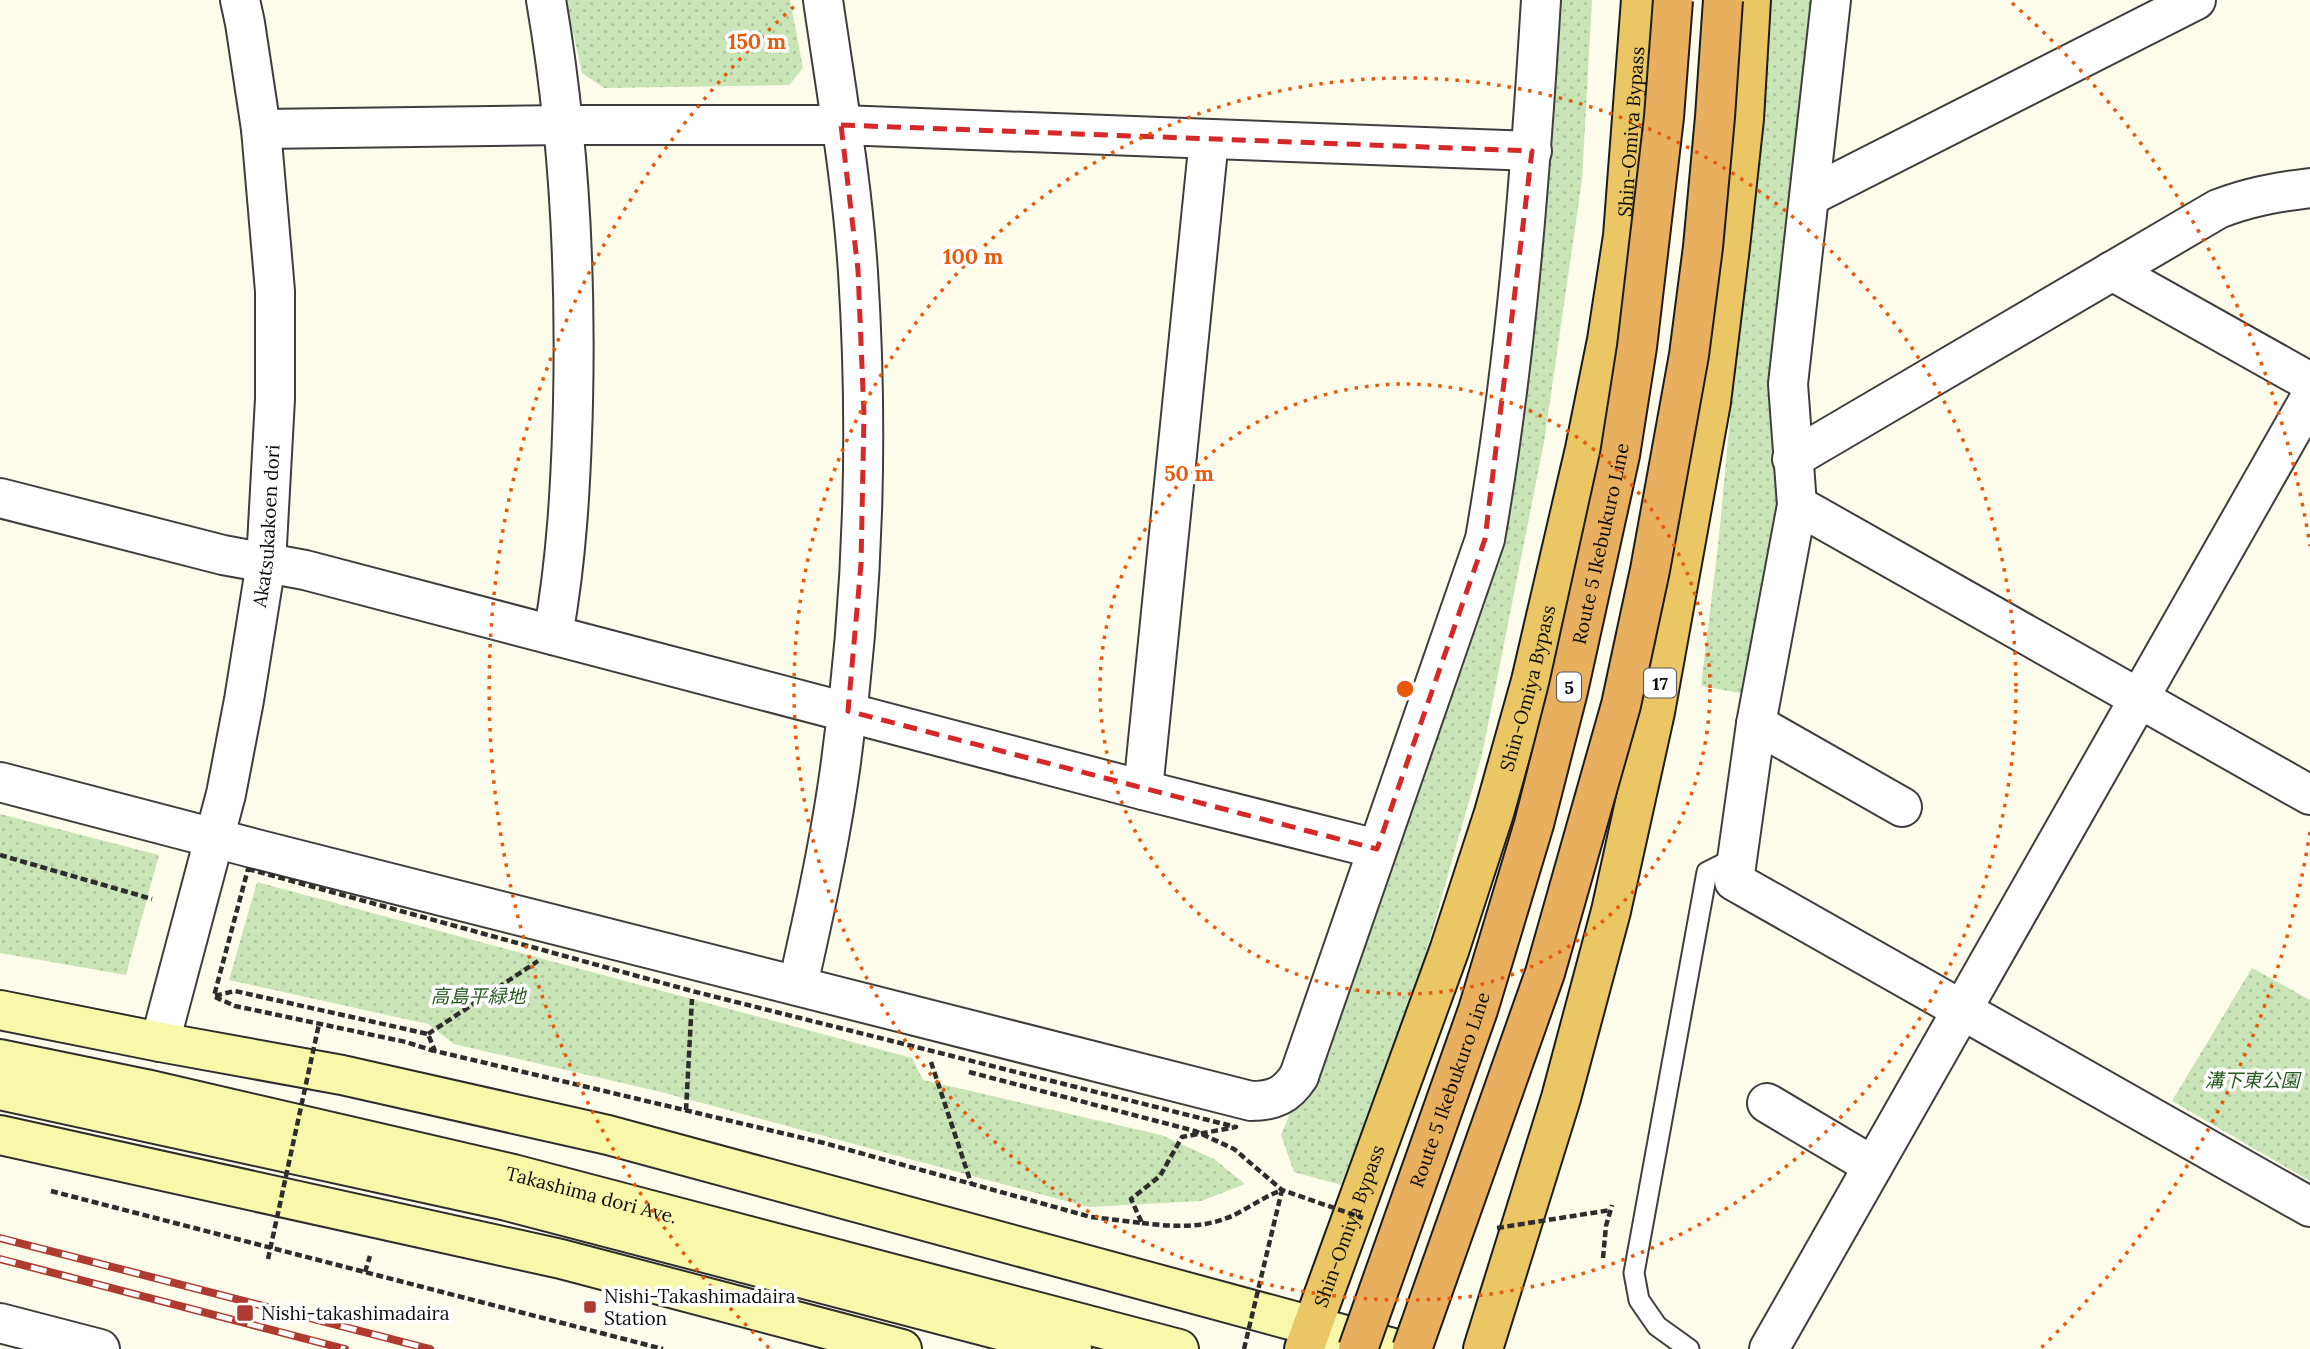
<svg xmlns="http://www.w3.org/2000/svg" width="2310" height="1349" font-family="Lora,'Noto Sans JP',serif">
<style>
.park{fill:url(#park-dots)}
.lines{fill:none;stroke-linecap:round;stroke-linejoin:round}
.service-casing{stroke:#3e3e3e;stroke-width:23}
.minor-casing{stroke:#3e3e3e;stroke-width:42}
.tertiary-casing{stroke:#3e3e3e;stroke-width:42}
.secondary-casing{stroke:#2d2d2d;stroke-width:42}
.trunk-casing{stroke:#1c1c1c;stroke-width:42}
.path{stroke:#2d2d2d;stroke-width:4.5;stroke-dasharray:7 3.5;stroke-linecap:butt}
.service{stroke:#fff;stroke-width:19}
.minor{stroke:#fff;stroke-width:38}
.tertiary{stroke:#fff;stroke-width:38}
.secondary{stroke:#f7f8aa;stroke-width:38}
.trunk{stroke:#eac664;stroke-width:38}
.rail-casing{stroke:#af3a2f;stroke-width:8}
.rail{stroke:#fff;stroke-width:5;stroke-dasharray:16;stroke-linecap:butt}
.motorway-bridge-casing{stroke:#1c1c1c;stroke-width:42;stroke-linecap:butt}
.path-bridge{stroke:#2d2d2d;stroke-width:4.5;stroke-dasharray:7 3.5;stroke-linecap:butt}
.motorway-bridge{stroke:#e8af5e;stroke-width:38}
.marked{fill:none;stroke:#d62828;stroke-width:5;stroke-dasharray:14 9;stroke-linejoin:round}
.ring{fill:none;stroke:#e8590c;stroke-width:3.5;stroke-dasharray:3.5 7}
.poi-dot{fill:#af3a2f;stroke:#fff;stroke-width:2.5}
.labels{text-anchor:middle;dominant-baseline:central;stroke-width:7;stroke-linejoin:round;paint-order:stroke}
.shield{fill:#fff;stroke:#545454;stroke-width:2}
.shield-label{font-size:18px;font-weight:bold;fill:#0b0b0b}
.street-label{font-size:19px;fill:#0b0b0b;stroke:#fff}
.park-label{font-size:19px;font-style:italic;fill:#265c21;stroke:#fff}
.poi-label{font-size:19px;fill:#0b0b0b;stroke:#fff;text-anchor:start}
.centre{fill:#e8590c;stroke:#fff;stroke-width:3.5}
.ring-label{font-size:21px;text-anchor:middle;font-weight:bold;fill:#e8590c;stroke:#fff;stroke-width:7;stroke-linejoin:round;paint-order:stroke}
</style>
<defs>
<pattern id="park-dots" width="8" height="8" patternUnits="userSpaceOnUse" patternTransform="scale(1.75)"><rect width="8" height="8" fill="#c9e4b7"/><path d="M2 2h.1M6 6h.1" fill="none" stroke="#abc29c" stroke-width="1.8" stroke-linecap="round"/></pattern>
</defs>
<rect width="100%" height="100%" fill="#fdfcea"/>
<g class="park">
<polygon points="566,0 790,0 803,68 789,85 604,88 582,73"/>
<polygon points="1550,0 1592,0 1582,180 1544,442 1482,755 1414,995 1341,1185 1294,1172 1281,1135 1318,1047 1490,550"/>
<polygon points="1769,0 1820,0 1787,510 1745,694 1701,686 1719,537"/>
<polygon points="0,814 159,855 126,975 0,953"/>
<polygon points="257,882 912,1058 923,1080 1161,1135 1214,1159 1245,1184 1201,1201 1088,1207 661,1092 454,1044 428,1024 229,980"/>
<polygon points="2252,968 2310,1000 2310,1181 2172,1101"/>
</g>
<g class="lines">
<g class="service-casing">
<polyline id="service" points="1689,1349 1657,1326 1639,1300 1634,1273 1707,872 1737,857"/>
</g>
<g class="minor-casing">
<g id="minor">
<path d="M546,0C569,133 576,268 573,403C571,480 567,559 553,635"/>
<polyline points="1831,0 1788,384 1797,505 1756,724 1734,881 2310,1207"/>
<polyline points="261,129 564,125 841,125 1532,151"/>
<polyline points="1810,196 2196,0"/>
<polyline points="2112,271 2310,382"/>
<polyline points="0,498 223,555 305,570 1143,790 1377,849"/>
<polyline points="1797,505 2310,795"/>
<polyline points="1756,724 1902,807"/>
<polyline points="1143,790 1209,139"/>
<path d="M1299,1076L1485,539C1516,361 1530,180 1541,0"/>
<polyline points="1767,1103 1873,1166"/>
<polyline points="0,1323 100,1349"/>
<polyline points="1769,1349 2310,398"/>
</g>
</g>
<g class="tertiary-casing">
<g id="tertiary">
<path d="M1792,459L2218,209C2249,197 2277,192 2310,188"/>
<path d="M0,782L256,849L1251,1101C1274,1101 1287,1095 1299,1076"/>
<path d="M798,985C813,918 828,851 838,783C863,613 869,443 858,272C852,181 836,90 823,0"/>
<path id="s1" d="M160,1042L226,794L244,700L266,563L275,399V291L261,129L245,23L240,0"/>
</g>
</g>
<g class="secondary-casing">
<g id="secondary">
<polyline points="0,1010 160,1042 342,1075 608,1135 1397,1349"/>
<path id="s2" d="M0,1059L146,1089L513,1174L1179,1349"/>
<polyline points="0,1090 507,1201 1072,1349"/>
<polyline points="0,1135 561,1259 902,1349"/>
</g>
</g>
<g class="trunk-casing">
<g id="trunk">
<path id="s3" d="M1304,1349L1449,951L1494,813L1531,681L1585,449L1607,340L1623,236L1641,0"/>
<polyline points="1483,1349 1561,1098 1611,911 1655,712 1711,402 1730,247 1744,119 1751,0"/>
</g>
</g>
<g class="path">
<polyline points="0,855 152,899"/>
<polygon points="248,869 692,991 1236,1127 1182,1137 1160,1176 1131,1199 1142,1223 1091,1217 824,1143 435,1051 428,1034 235,991 214,996"/>
<polyline points="215,997 235,1006 406,1042 434,1051"/>
<polyline points="428,1034 538,961"/>
<polyline points="931,1062 971,1183"/>
<polyline points="686,1110 692,999"/>
<polyline points="51,1191 663,1349"/>
<path d="M1142,1223C1174,1227 1208,1229 1238,1213C1253,1205 1266,1196 1282,1190"/>
<polyline points="1603,1258 1606,1226 1612,1205"/>
<polyline points="365,1272 370,1256"/>
</g>
<use href="#service" class="service"/>
<use href="#minor" class="minor"/>
<use href="#tertiary" class="tertiary"/>
<use href="#secondary" class="secondary"/>
<use href="#trunk" class="trunk"/>
<g class="rail-casing">
<g id="rail">
<polyline points="0,1238 430,1349"/>
<polyline points="0,1259 345,1349"/>
</g>
</g>
<use href="#rail" class="rail"/>
<g class="motorway-bridge-casing">
<g id="motorway-bridge">
<path id="s4" d="M1358,1349L1478,1010L1534,824L1568,691L1620,455L1637,347L1664,117L1673,0"/>
<polyline points="1412,1349 1545,973 1621,705 1650,570 1689,355 1703,247 1715,117 1723,0"/>
</g>
</g>
<g class="path-bridge">
<polyline points="969,1072 1195,1131 1234,1149 1282,1190 1363,1218"/>
<polyline points="1497,1228 1611,1210"/>
<polyline points="268,1259 319,1024"/>
<polyline points="1244,1349 1282,1190"/>
</g>
<use href="#motorway-bridge" class="motorway-bridge"/>
</g>
<path class="marked" d="M841,125L1532,151L1485,539L1377,849L848,711L861,564L864,415L858,270Z"/>
<g class="ring">
<circle cx="1405" cy="689" r="305"/>
<circle cx="1405" cy="689" r="611"/>
<path d="M2310 832A916 916 0 0 1 2041 1348M769 1348A916 916 0 0 1 798 3M2012 3A916 916 0 0 1 2310 546"/>
</g>
<g class="poi-dot">
<rect x="583" y="1300" width="14" height="14" rx="3.5"/>
<rect x="236" y="1304" width="18" height="18" rx="3.5"/>
</g>
<g class="labels">
<g class="shield">
<rect x="1644" y="668.5" width="32" height="29" rx="5"/>
<rect x="1557" y="672.5" width="24" height="29" rx="5"/>
</g>
<g class="shield-label">
<text x="1660" y="683">17</text>
<text x="1569" y="687">5</text>
</g>
<g class="street-label">
<text stroke="none"><textPath href="#s3" startOffset="1265">Shin-Omiya Bypass</textPath></text>
<text stroke="none"><textPath href="#s1" startOffset="528">Akatsukakoen dori</textPath></text>
<text stroke="none"><textPath href="#s4" startOffset="842">Route 5 Ikebukuro Line</textPath></text>
<text stroke="none"><textPath href="#s3" startOffset="698">Shin-Omiya Bypass</textPath></text>
<text stroke="none"><textPath href="#s4" startOffset="275">Route 5 Ikebukuro Line</textPath></text>
<text stroke="none"><textPath href="#s2" startOffset="607">Takashima dori Ave.</textPath></text>
<text stroke="none"><textPath href="#s3" startOffset="131">Shin-Omiya Bypass</textPath></text>
</g>
<g class="park-label">
<text x="478" y="996">高島平緑地</text>
<text x="2252" y="1080">溝下東公園</text>
</g>
<g class="poi-label">
<text x="604" y="1296">Nishi-Takashimadaira<tspan x="604" dy="22">Station</tspan></text>
<text x="261" y="1313">Nishi-takashimadaira</text>
</g>
</g>
<circle cx="1405" cy="689" r="10" class="centre"/>
<g class="ring-label">
<text x="757" y="49">150 m</text>
<text x="973" y="264">100 m</text>
<text x="1189" y="481">50 m</text>
</g>
</svg>
